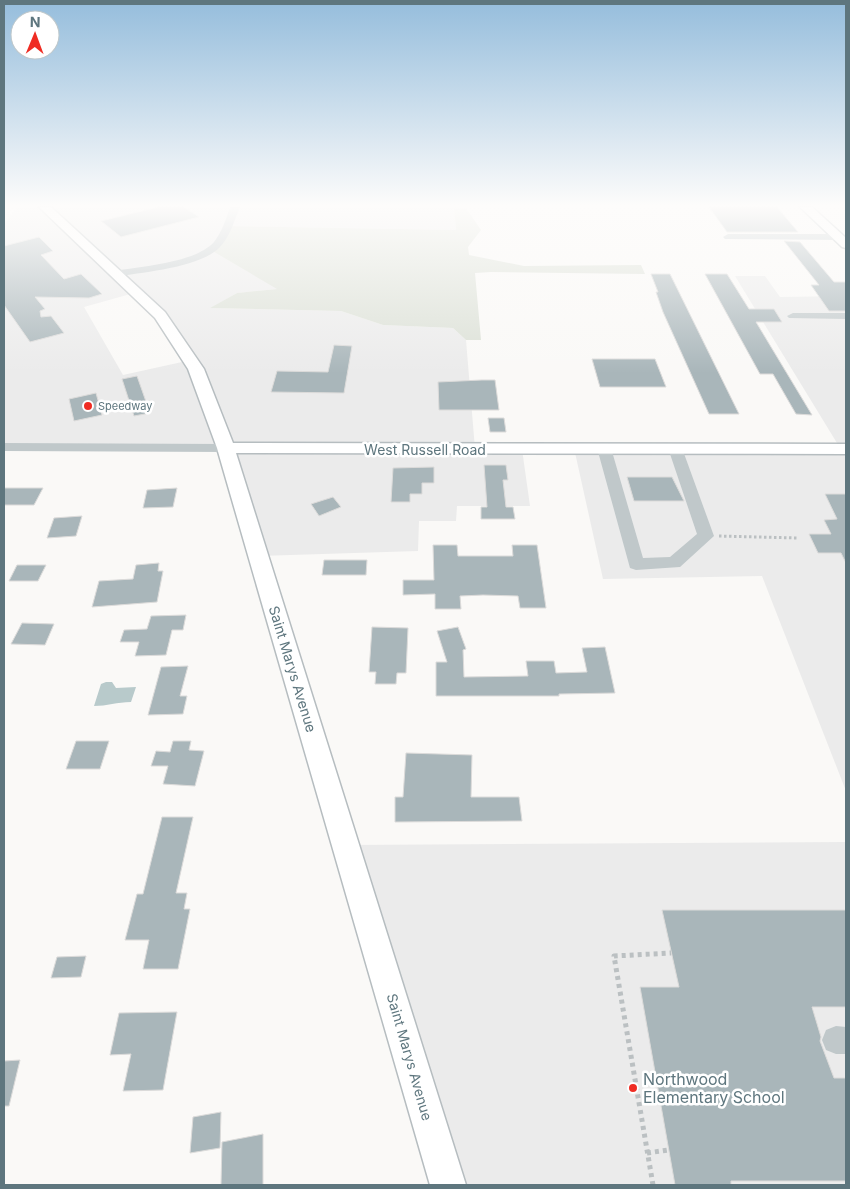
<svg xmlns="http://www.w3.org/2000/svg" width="850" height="1189" font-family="Inter,sans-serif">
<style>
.built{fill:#ebebeb;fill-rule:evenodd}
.green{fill:#dbe0d6}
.water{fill:#b8cacb}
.building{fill:#a9b6ba;stroke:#dcdbda}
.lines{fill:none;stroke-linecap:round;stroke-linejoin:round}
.major-casing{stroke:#b6bdc0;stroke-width:3}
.path-far1{stroke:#bbc0c2;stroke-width:3;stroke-dasharray:2.5 2.5;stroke-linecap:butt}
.path{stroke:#bbc0c2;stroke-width:5;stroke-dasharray:4 4;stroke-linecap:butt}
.minor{fill:#c0c8ca;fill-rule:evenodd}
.major{fill:#fff;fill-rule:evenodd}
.poi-dot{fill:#ef2c23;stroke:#fff;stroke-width:2}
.labels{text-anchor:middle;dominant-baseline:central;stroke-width:5;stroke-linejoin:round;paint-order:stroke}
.far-poi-label{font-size:11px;fill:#5e767e;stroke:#fff;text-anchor:start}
.street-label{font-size:14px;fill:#5e767e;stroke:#fff}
.near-poi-label{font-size:16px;fill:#5e767e;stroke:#fff;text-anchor:start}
</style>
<rect width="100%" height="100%" fill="#faf9f7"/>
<g class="built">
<path d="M17,207H454L456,230L227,226L278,289L237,293L211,308L341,311L383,325L453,328L466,340L475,449H522L530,506H457L456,521H419L418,551L259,556L226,448L4,447V224ZM134,293L191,360L123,375L84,307Z"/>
<polygon points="735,276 765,276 780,297 846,296 846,791 762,576 603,579 574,448 840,448"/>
<polygon points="846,842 846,1185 450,1185 346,845"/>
</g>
<polygon class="green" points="454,207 466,208 481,230 468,247 469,255 524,266 641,265 645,274 491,272 475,273 481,340 466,340 453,328 383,325 341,311 210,308 237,293 277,289 211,250 227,226 456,230"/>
<path class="water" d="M106,682H112L116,688L136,687L131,702C117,702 107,706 94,706L101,684Z"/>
<g class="building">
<polygon points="158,207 184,207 199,217 121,237 101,221"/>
<polygon points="709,207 777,207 798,232 727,232"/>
<polygon points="39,237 53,251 41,255 64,279 81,274 102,294 89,298 35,297 45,309 40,311 41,317 51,316 64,333 30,342 4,305 4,246"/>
<polygon points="784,241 800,242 834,282 846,282 846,311 829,311 811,285 819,285"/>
<polygon points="651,274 670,274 739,414 709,414 663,312 656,292 658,292"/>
<polygon points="705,274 727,274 749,309 774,309 782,322 756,322 812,415 796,414 773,374 760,374"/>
<polygon points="334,345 352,346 344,393 271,392 277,371 328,372"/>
<polygon points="592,359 655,359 666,387 600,387"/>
<polygon points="137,376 150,413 134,416 122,379"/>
<polygon points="482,380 495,380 499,410 439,410 438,382"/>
<polygon points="96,393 102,415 74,421 69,399"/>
<polygon points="488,418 504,418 506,432 490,432"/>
<polygon points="484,465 506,465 508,480 503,480 506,507 513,507 515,519 481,519 481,507 487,507"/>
<polygon points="434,467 434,483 422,483 422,494 410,494 410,502 391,502 393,468"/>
<polygon points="627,477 672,477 684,501 634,501"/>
<polygon points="4,488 43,488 34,505 4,505"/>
<polygon points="177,488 173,507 143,508 147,490"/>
<polygon points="825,494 846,494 846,563 841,553 818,553 809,534 831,534 824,520 837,519"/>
<polygon points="333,497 341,507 319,516 311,504"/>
<polygon points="82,516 76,536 47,538 54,518"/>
<polygon points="433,545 457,545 458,556 513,556 512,545 537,545 546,608 520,608 518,596 483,595 460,596 461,609 435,609 435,594 403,595 403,580 434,580"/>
<polygon points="324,560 367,560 366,575 322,575"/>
<polygon points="159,563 158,571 163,571 157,602 92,607 99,581 133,579 136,565"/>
<polygon points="17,565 46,565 38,581 9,581"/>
<polygon points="186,615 183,630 172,630 166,655 135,656 139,642 120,642 124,630 147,629 151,616"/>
<polygon points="22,623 54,624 45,645 11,644"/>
<polygon points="372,627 408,628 406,673 397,673 396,684 375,684 376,672 369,672"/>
<polygon points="458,627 466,649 463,650 464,677 528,676 526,661 554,661 556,673 587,672 582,648 605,647 615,693 559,694 559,696 436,696 436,662 447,662 437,631"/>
<polygon points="188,666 180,696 187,696 183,714 148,715 161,667"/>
<polygon points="76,741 109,741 100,769 66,769"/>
<polygon points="173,741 191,741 189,750 204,751 195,786 163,784 168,766 151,766 156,751 170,752"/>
<polygon points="406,753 472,755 471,797 519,797 522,821 395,822 395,797 403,797"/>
<polygon points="162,817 193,817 176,893 187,893 184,909 190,909 178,969 143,969 149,940 125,940 137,894 143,894"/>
<polygon points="662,910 846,910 846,1007 812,1007 821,1037 820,1041 834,1078 846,1078 846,1181 731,1181 731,1185 675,1185 640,987 679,987"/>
<polygon points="86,956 81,977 51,978 57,957"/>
<polygon points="177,1012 163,1090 123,1091 131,1054 110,1055 119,1013"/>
<polygon points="20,1060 9,1106 4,1106 4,1061"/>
<polygon points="221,1112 220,1148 190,1153 193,1117"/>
<polygon points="263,1134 263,1185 221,1185 222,1142"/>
</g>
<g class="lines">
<g class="major-casing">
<g id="major">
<polygon points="39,207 51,207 165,312 204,369 233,443 846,444 846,454 236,453 466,1185 430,1185 217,448 188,369 155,318"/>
<polygon points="800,207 812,207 846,238 846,248 842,247"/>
</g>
</g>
<polyline class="path-far1" points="719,536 797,538"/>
<g class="path">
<polyline points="647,1153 668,1150"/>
<polyline points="653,1185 614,956 671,953"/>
</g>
<g class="minor">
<path d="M230,207H240C234,221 230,237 219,248C198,268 143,272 115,277L110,274L115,271C142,266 195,263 214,242C222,232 226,219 230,207Z"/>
<polygon points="728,234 839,234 844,237 839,240 725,239 723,237"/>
<polygon points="793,313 846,313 846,319 789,318 787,316"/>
<polygon points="4,443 226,444 233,448 226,452 4,451"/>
<polygon points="604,444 611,448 643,558 670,557 697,534 668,448 675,444 682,448 714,536 680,567 636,570 630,568 597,448"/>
<polygon points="836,1026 846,1027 846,1054 836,1054 826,1050 822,1040 826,1030"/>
</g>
<use href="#major" class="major"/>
</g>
<linearGradient id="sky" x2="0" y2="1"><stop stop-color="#95bddc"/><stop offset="0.55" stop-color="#fdfcfb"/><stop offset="1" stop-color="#fdfcfb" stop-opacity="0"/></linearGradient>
<rect width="850" height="373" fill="url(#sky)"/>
<g class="poi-dot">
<circle cx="88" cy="406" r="5"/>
<circle cx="633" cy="1088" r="5"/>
</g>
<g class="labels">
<g class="far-poi-label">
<text x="98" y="406">Speedway</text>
</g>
<g class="street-label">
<text x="425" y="449">West Russell Road</text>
<text transform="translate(293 669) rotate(73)">Saint Marys Avenue</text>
<text transform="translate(410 1057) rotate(74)">Saint Marys Avenue</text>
</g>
<g class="near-poi-label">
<text x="643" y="1079">Northwood<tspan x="643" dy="18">Elementary School</tspan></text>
</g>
</g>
<rect width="850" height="1189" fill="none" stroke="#5e767e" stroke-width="10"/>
<g transform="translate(35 35) rotate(1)"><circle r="24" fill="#ffffff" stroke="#bfc8cb"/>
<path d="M0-4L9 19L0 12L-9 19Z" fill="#ef2c23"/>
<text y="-8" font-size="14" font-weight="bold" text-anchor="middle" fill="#5e767e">N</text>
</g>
</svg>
